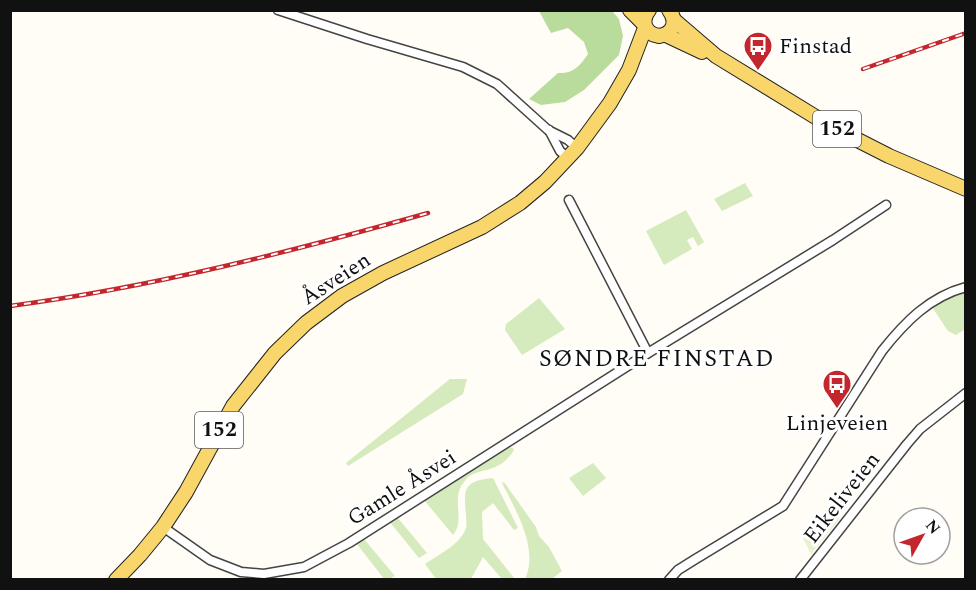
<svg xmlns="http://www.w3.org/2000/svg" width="976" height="590" font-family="Spectral,serif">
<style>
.green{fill:#d5ebbd}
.forest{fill:#b9dc9c}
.pitch{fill:#e6f2cf}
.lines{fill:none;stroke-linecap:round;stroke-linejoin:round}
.minor-casing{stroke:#444;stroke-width:11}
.primary-casing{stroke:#222;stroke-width:16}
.minor{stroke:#fff;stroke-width:8}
.primary{stroke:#f9d66b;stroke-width:14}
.rail-casing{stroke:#c4262e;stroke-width:4.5}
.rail{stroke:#fff;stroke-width:2;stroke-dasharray:7;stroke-linecap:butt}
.labels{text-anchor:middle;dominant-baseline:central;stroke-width:6;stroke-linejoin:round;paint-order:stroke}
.shield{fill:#fff;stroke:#585858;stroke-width:1.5}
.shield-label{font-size:21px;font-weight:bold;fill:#111}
.poi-label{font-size:22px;fill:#111;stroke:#fff;text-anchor:start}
.street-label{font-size:22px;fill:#111;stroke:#fff}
.neighbourhood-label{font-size:24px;letter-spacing:1.5px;fill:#111;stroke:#fff}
</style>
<rect width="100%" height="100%" fill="#fffdf5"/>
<g class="green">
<polygon points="745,183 753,196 722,211 714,199"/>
<polygon points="686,210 704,242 698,246 693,237 687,240 692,249 664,265 646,231"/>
<polygon points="965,290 965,329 956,335 948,331 932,307 934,304"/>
<polygon points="539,298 565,329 522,355 505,330 506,324"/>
<polygon points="450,379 467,379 463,394 348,466 346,463"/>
<path d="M509,447L513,448L514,450C498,477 476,465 464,482C450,498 466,519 453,535L424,500Z"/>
<polygon points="593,463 606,478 583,496 569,478"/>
<path d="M493,478L518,528L514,530L493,503L482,512L483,539L515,579H502L483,557L471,579H436L425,564C438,555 461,544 466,528C467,524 466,519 466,514C463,487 465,481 493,478Z"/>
<path d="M504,482L536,527L539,536L549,547L562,571L552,579H525C539,548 516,511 502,483Z"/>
<polygon points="397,517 427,553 419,558 389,521"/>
<polygon points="364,539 395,576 389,579 384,579 357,544"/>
</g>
<path class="forest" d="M539,11H612L619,19L623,36L619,55L584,90L565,102L541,105L529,99L558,73C573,74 580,66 588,54L584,42L568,28L551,33Z"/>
<polygon class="pitch" points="830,507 840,518 811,554 803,538"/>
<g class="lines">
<g class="minor-casing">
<g id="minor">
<polyline points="278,10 367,39 463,67 497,84 548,130 568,140 577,148"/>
<polyline points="549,130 560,151 568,158"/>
<polyline points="569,200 648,353"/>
<polyline points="163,527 210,560 241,572 264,574 304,567 349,543 648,353 833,240 886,205"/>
<path d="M669,580L678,570L694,560L783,506L882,351C905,322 929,297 966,287"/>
<polyline points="800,580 907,444 920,429 966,393"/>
</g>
</g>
<g class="primary-casing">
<g id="primary">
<polyline points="630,10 644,24"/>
<path d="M649,10C640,21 645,34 659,36C673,34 678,22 669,10"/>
<polyline points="674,20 716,56 832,127 889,156 966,189"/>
<polyline points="666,35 702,52"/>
<polyline points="116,580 140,555 163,527 186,492 233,406 275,353 306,323 342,296 383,273 482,227 520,203 545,182 577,148 610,103 629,70 645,28"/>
</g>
</g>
<use href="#minor" class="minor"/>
<use href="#primary" class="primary"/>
<g class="rail-casing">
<g id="rail">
<polyline points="863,69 966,33"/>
<path d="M10,306C153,287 290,252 428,213"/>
</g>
</g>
<use href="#rail" class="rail"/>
</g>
<defs>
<g id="bus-pin" transform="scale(1.5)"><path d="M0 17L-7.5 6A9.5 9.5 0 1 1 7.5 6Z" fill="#c4262e" stroke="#fff"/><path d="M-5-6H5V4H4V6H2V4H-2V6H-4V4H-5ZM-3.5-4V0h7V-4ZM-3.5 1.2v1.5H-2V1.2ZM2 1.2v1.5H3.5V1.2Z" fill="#fff"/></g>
</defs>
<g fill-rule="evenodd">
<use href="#bus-pin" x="758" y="46"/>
<use href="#bus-pin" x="837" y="384"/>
</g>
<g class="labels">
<g class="shield">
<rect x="813" y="111" width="48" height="36" rx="4.5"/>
<rect x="195" y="412" width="48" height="36" rx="4.5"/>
</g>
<g class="shield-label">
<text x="837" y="129">152</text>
<text x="219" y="430">152</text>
</g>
<g class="poi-label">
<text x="779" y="46">Finstad</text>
<text x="837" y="423" text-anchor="middle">Linjeveien</text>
</g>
<g class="street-label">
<text transform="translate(336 279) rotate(-33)">Åsveien</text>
<text transform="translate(402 488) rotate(-32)">Gamle Åsvei</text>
<text transform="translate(842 498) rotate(-52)">Eikeliveien</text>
</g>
<g class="neighbourhood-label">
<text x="657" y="359">SØNDRE FINSTAD</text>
</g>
</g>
<rect width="976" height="590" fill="none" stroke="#111111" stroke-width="24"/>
<g transform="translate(922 536) rotate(50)"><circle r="28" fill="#ffffff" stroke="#a0a0a0" stroke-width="1.5"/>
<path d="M0-4.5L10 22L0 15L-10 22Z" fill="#c4262e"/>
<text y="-9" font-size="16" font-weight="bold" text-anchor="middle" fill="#111111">N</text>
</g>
</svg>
